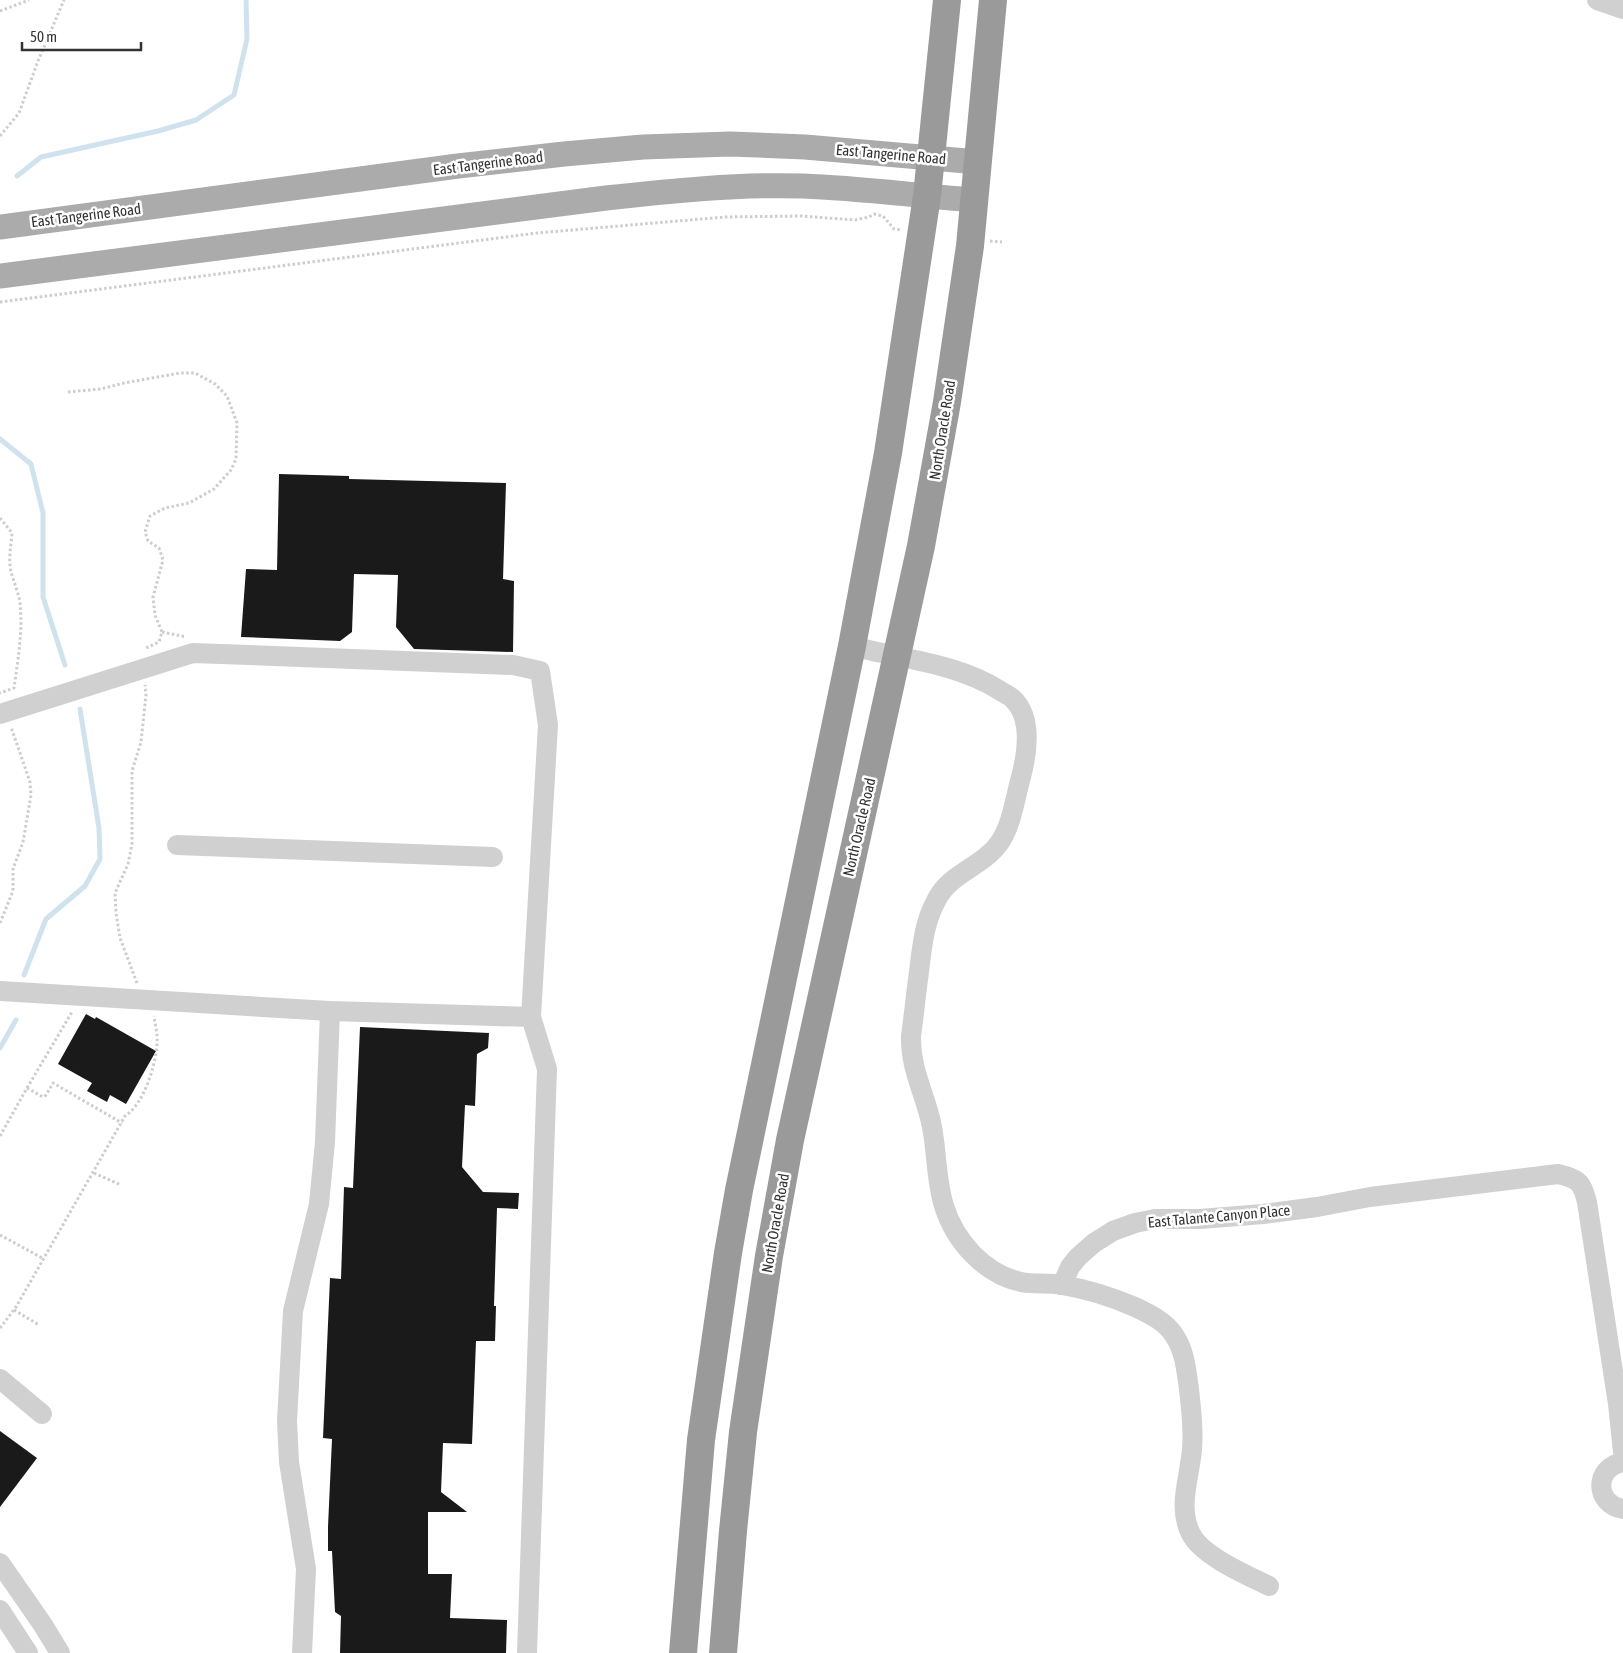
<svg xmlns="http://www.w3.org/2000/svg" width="1623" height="1653" font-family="'Asap Condensed',sans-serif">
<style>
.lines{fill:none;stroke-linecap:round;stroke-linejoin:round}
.stream{stroke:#cfe2ee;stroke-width:5}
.building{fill:#1a1a1a}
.path{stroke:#cdcdcd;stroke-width:3;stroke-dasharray:2.5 2.5;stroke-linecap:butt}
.minor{stroke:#d0d0d0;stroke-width:20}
.major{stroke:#ababab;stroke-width:25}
.highway{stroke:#9a9a9a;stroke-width:28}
.labels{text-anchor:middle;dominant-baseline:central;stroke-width:5;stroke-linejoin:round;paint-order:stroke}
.street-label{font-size:15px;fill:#333;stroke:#fff}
</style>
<rect width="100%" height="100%" fill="#fff"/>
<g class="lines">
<g class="stream">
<polyline points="17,176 41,157 158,131 196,120 234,95 247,39 246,0"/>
<polyline points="0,439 31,464 43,513 43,597 65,665"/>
<polyline points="24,975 46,919 85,886 100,859 99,828 80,709"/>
<polyline points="0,1048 16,1020"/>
</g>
</g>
<g class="building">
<polygon points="279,474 349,476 349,479 506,483 503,579 514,581 513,652 414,649 396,627 398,575 354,574 352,632 340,641 241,637 246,569 277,570"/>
<polygon points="86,1014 95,1019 96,1017 156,1051 126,1104 110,1095 107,1102 87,1091 92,1083 58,1064"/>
<polygon points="360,1027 489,1033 488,1048 477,1054 475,1106 465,1105 462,1167 483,1192 519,1193 518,1209 497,1208 494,1306 496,1306 495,1341 476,1341 472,1444 443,1443 441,1492 467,1512 428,1512 428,1574 452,1574 450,1618 507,1620 506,1653 340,1653 341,1616 335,1612 332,1551 328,1551 328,1527 332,1439 323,1438 330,1278 341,1279 344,1187 353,1188"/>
<polygon points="0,1431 37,1458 0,1507"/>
</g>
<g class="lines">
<g class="path">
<polyline points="0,11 29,0"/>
<polyline points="0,136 19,113 38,61 64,0"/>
<polyline points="990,241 1002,242"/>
<polyline points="0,302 537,233 725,217 801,216 855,220 869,217 874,214 883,216 894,229 902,230"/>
<polyline points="68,392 101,389 124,383 180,373 195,373 215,384 227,396 237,423 236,459 231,470 214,489 189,503 165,508 150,516 145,532 148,541 159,548 163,560 153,597 155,615 162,632 159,642 146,648"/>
<path d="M0,518L12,533C11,546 8,559 11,572C14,582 18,592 20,602C23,631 18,659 14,688L0,693"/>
<polyline points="162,632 186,637"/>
<polyline points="0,923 13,891 13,869 23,842 31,795 30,782 11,727"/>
<polyline points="137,983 120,938 116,913 115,893 128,864 132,844 132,771 141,742 146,695 145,685"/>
<polyline points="27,1088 72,1012"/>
<polyline points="0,1136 27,1088 43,1097 46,1095 53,1083 122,1123"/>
<polyline points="94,1173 121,1185"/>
<polyline points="0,1235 44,1259"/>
<polyline points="14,1310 39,1325"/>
<path d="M0,1328L16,1307L125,1116C144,1104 156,1065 157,1043C158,1034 155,1025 154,1016"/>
</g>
<g class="minor">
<polyline points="1597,0 1623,9"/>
<path d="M852,646C901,659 956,663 999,690C1003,693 1009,695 1012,698C1033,717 1027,754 1021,777C1015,798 1012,824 1000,842C983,867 951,872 937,899C924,922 922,947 919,972C916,993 914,1015 911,1036C910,1070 926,1095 932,1127C937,1153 936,1180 944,1206C955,1241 984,1274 1021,1282C1034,1285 1049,1282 1062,1285C1086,1289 1112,1297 1135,1307C1149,1314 1165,1321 1174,1335C1185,1351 1186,1369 1189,1389C1191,1409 1194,1429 1192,1449C1190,1477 1177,1507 1191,1534C1202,1556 1247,1575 1269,1586"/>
<polyline points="0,714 193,653 513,665 540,671 548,725 531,1017 547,1069 527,1653"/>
<polyline points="177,845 493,857"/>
<polyline points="0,991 330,1011 531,1017"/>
<path d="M1062,1285L1070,1267L1078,1257L1094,1243L1113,1231L1135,1223L1155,1219H1200L1263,1214L1317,1207L1370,1197L1558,1174C1579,1179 1582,1182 1587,1202L1618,1404L1623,1452"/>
<polyline points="0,1379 42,1414"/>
<path d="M1623,1462C1594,1467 1594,1504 1623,1509"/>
<polyline points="0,1563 43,1625 60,1653"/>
<polyline points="0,1610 28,1653"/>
<polyline points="302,1653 306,1569 289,1462 287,1421 293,1311 319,1204 325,1142 330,1011"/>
</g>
<g class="major">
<polyline points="0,227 458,166 564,154 643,147 730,144 805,147 978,162"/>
<path d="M0,276L606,198C671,191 737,184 803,186C860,188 917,196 974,200"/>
</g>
<g class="highway">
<polyline points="683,1653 701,1440 728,1253 739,1190 852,646 888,453 927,196 947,0"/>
<polyline points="723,1653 733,1531 743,1432 769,1256 790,1140 921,546 947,402 970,246 993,0"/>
</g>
</g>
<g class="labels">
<g class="street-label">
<text transform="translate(891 154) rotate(5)">East Tangerine Road</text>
<text transform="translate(488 163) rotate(-7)">East Tangerine Road</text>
<text transform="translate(86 215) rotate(-7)">East Tangerine Road</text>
<text transform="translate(942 430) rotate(-81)">North Oracle Road</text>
<text transform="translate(859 827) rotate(-77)">North Oracle Road</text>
<text transform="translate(1219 1216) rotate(-5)">East Talante Canyon Place</text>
<text transform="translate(775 1223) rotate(-80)">North Oracle Road</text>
</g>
</g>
<path d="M22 42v8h119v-8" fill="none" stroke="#333333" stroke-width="2.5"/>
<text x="30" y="42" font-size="15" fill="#333333" stroke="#ffffff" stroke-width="4" paint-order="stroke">50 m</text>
</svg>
